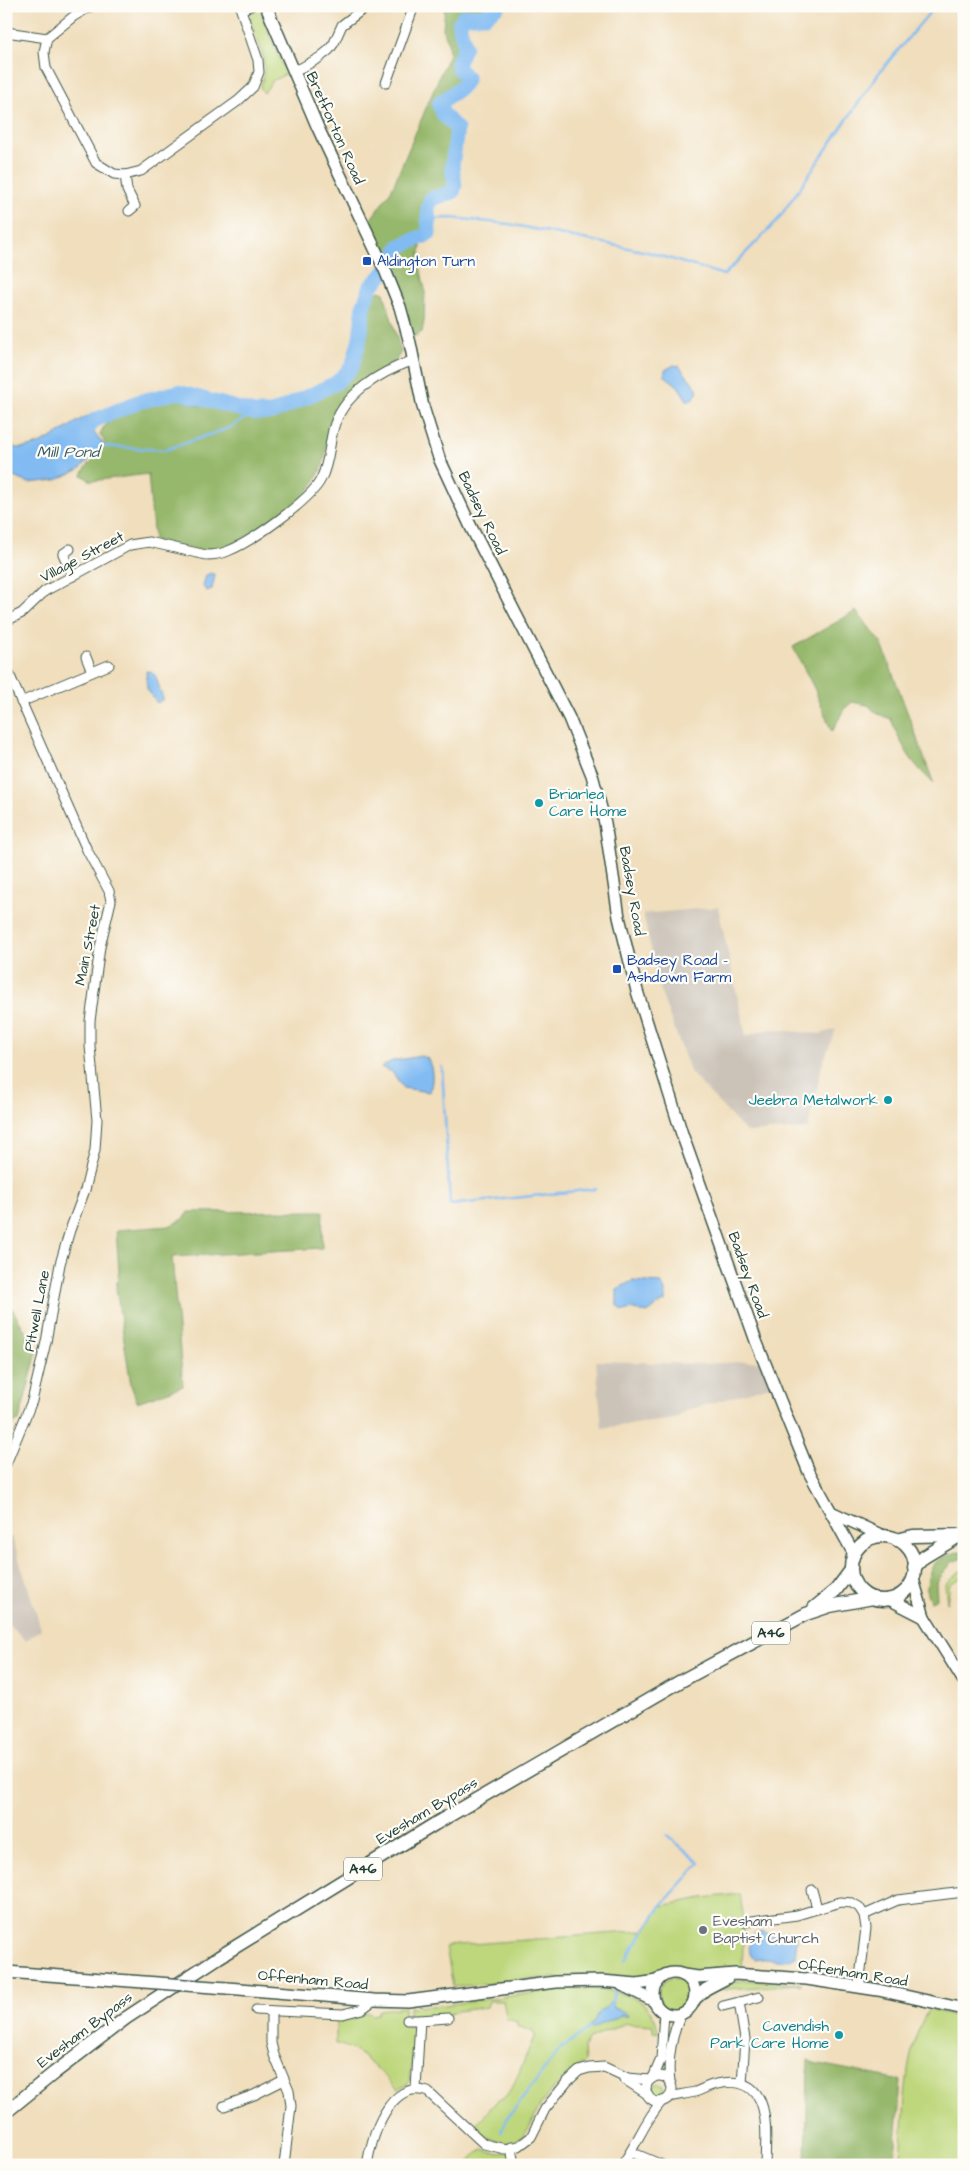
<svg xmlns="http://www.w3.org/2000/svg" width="970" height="2171" font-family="'Architects Daughter',sans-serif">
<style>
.industrial{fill:#cbc3b8}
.green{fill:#bed77c;stroke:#6e8a58}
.forest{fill:#96b86c;stroke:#5a7a50}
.water{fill:#81bbf2;stroke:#507c93}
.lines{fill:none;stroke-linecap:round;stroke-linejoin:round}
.stream{stroke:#81bbf2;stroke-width:2.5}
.river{stroke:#81bbf2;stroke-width:15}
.minor-casing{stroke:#3e5548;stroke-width:11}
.major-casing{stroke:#3e5548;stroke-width:14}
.highway-casing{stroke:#3e5548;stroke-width:15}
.minor{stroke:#fff;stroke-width:9}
.major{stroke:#fff;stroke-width:11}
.highway{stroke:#fff;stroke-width:12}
.major-bridge-casing{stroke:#3e5548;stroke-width:14;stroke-linecap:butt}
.major-bridge{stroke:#fff;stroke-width:11}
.transit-dot{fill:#1a4fb4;stroke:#fdfcf7;stroke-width:2}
.culture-dot{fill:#0f9aa8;stroke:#fdfcf7;stroke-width:2}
.worship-dot{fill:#6b7280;stroke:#fdfcf7;stroke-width:2}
.labels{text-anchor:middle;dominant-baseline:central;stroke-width:4.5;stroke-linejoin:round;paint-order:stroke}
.shield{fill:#fdfcf7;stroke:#62766e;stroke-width:1}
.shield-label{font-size:14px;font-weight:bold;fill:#1f3d34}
.street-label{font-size:15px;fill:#1f3d34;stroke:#fdfcf7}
.transit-label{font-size:15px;fill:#164399;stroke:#fdfcf7;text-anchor:start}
.culture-label{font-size:15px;fill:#0d838f;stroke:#fdfcf7;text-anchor:end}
.worship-label{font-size:15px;fill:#5b616d;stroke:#fdfcf7;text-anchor:start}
.water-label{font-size:16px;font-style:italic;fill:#385c64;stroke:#fdfcf7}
</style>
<rect width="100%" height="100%" fill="#fdfcf7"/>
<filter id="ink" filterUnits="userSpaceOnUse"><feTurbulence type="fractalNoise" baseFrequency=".02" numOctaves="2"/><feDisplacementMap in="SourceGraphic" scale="10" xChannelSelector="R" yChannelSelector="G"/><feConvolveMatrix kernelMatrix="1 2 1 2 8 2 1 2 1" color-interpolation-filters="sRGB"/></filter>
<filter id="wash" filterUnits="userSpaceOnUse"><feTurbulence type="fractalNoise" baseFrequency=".0096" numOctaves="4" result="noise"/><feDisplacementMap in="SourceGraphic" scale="20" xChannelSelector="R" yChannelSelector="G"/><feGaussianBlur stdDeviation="1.12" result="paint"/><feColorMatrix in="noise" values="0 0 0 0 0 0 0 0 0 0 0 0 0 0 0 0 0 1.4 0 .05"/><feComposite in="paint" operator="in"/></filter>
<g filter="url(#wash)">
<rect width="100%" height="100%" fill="#f0debc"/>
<g class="industrial">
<polygon points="718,907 746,1036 770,1029 820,1034 836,1029 822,1065 808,1129 746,1132 691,1073 662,996 643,914"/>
<polygon points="596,1361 700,1364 761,1361 770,1386 688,1410 675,1419 602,1428"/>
<polygon points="12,1537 41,1629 26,1641 6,1622 6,1538"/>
</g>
<g class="green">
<path d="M257,9L261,13L286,74L272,81L264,93L260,87C271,62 258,44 250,19L251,16Z"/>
<polygon points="964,1570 964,1576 950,1584 947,1603 945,1584 959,1572"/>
<polygon points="740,1894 744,1922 742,1970 692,1972 675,1967 664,1970 647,1979 550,1978 453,1987 446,1946 643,1931 661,1906 703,1898"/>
<circle cx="674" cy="1994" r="16"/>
<polygon points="744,1980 802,1984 712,1990 728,1983"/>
<path d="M570,1988C603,1989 656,1990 658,2033L653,2032V2025L626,2023L589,2039L584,2048L585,2062C568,2072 553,2088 541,2104C536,2111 534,2121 529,2128C513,2152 491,2142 474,2127L497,2101L506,2096L515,2082L535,2035L533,2032L517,2026V2022L507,2019L503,2001H489L487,2007L457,2011L450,2014L409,2016V2007L445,2005Z"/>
<path d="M404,2007V2025L411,2026L414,2030L415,2035L410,2081L407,2085L398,2089C379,2071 361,2049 336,2044V2019C347,2019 357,2019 366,2012L373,2015L377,2014L379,2010Z"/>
<path d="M929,2009L960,2017L964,2021V2086L959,2114L964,2134V2165H932L931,2163L907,2161L901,2156C906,2107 902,2052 929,2009Z"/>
<circle cx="658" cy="2089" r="5.5"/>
<polygon points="483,2149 499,2154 512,2151 514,2165 468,2165 473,2157"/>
</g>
<g class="forest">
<path d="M445,6H498L485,16H464L459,24L465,46L458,62V68L467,78C462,91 449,94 439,104L443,114L457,129L452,166L455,186L453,192L432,199L428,208L429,234L422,239L419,261L425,290L424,321L422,332L413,337L368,223L391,191L449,54L448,42L443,29Z"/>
<path d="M379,291L384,293L401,352C388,377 355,385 337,408C324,425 329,448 322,467C319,474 314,483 309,490C296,505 241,544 221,549C199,554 175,545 154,540L148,474L91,481L82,475C87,462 102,455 105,442L100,435L103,428L113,419L139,408L177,399L200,406H224L254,413H272L336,383L352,367L360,338L364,304Z"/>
<path d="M856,611L881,642L934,784C909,760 904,750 891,719L876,713L868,705L852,702L844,709L832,732L815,690L793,647Z"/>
<polygon points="323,1211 322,1248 172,1257 183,1386 137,1402 131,1385 116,1288 119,1271 116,1230 169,1226 184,1219 188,1212"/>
<polygon points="6,1298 37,1352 19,1421 6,1426"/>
<path d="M964,1550V1558L952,1562L936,1583L937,1598L931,1601C927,1597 926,1592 927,1586C929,1560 941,1557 964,1550Z"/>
<polygon points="808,2060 814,2063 901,2080 895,2156 900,2165 806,2165"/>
</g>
<g class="water">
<polygon points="674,365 679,366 697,388 698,392 692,400 687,400 678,386 664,375 665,370"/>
<path d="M87,416L97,426L94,433L103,443L102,446L80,469L56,480L29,483L6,474V442L9,441L16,448C43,449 64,428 87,416Z"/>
<polygon points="211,573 215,575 212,589 206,591 203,586 206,575"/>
<polygon points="146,671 152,672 156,677 163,699 157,703 147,689"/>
<path d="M421,1056L427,1058C433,1067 434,1082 429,1092L403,1088L393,1073L381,1067L392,1061Z"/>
<path d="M632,1281L661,1283L665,1291V1302C656,1304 654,1310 647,1313L634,1309L624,1311L617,1306V1289Z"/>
<path d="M762,1931L772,1936L787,1931L795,1934L797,1938L795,1956C786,1965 767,1956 755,1960C746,1955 749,1939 755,1932Z"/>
<path d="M610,2002H613L612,2007L628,2015L627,2017L622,2015L591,2029L589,2027C595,2023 594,2019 598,2013C602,2008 608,2008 610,2002Z"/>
</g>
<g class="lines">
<g class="stream">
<polyline points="429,219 451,218 509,224 648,252 724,275 777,221 879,73 935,6"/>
<polyline points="101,446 165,450 229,428 254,413"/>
<polyline points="442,1067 450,1205 595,1189"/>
<polyline points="625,1960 661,1906 700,1863 667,1835"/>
<polyline points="611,2005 616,1986"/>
<polyline points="501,2132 507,2119 561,2048 591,2027"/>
<polyline points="491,2165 492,2163"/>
</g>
<path class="river" d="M82,438L93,421L138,402L178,392L254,413H272L336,383L352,367L360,338L364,304L371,286L386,271L400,246L429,234L428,208L431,199L453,192L455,186L452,166L457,129L443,114L439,104C449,94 462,91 467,78L458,68V62L465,46L459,24L464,16H485L498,6"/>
</g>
</g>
<g filter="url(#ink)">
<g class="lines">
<g class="minor-casing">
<g id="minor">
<polyline points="91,6 74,16 47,38 44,52 46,68 96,163 114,174 125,175"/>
<polyline points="6,32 47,38"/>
<polyline points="294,72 319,58 329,50 334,43 342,25 367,6"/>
<polyline points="386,83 414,6"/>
<polyline points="129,211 135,206 127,190 125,175 141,171 238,101 253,87 259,72 258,60 241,10 250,6"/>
<polyline points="70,549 63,554 73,576"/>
<path d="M6,621L22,613L45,591L130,545L149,542L206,555C213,555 221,554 228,551C251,542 311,500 321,479C329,463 329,447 333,430C342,394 380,372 414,360"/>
<polyline points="86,657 92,672"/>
<polyline points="6,667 87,850 109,891 111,901 100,947 90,1021 90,1046 97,1120 95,1150 85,1190 70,1230 60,1264 46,1342 32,1401 6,1464"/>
<polyline points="21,702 109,665"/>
<polyline points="812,1890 817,1908"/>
<polyline points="864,1915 898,1900 964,1892"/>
<polyline points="744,1922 797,1915 840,1902 852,1903 859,1907 864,1915 866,1928 859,1986"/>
<polyline points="739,2002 745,2039 742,2084"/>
<polyline points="723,2006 759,1997"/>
<polyline points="256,2010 343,2014 362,2009 374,2000"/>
<polyline points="271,2011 271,2043 274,2055 289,2091 291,2106 284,2165"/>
<polyline points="407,2020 420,2020 416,2089"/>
<polyline points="420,2020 448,2018"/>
<circle cx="659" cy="2089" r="13"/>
<polyline points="653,2078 661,2059 664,2013"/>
<polyline points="624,2079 647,2094"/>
<path d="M670,2083C667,2058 671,2037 681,2014"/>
<path d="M669,2097C677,2095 686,2094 695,2092C702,2090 709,2085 717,2084C773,2072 766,2129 765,2165"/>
<polyline points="224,2106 254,2095 284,2080"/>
<polyline points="511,2147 514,2165"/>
<polyline points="631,2152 662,2165"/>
<path d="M367,2165C371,2138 390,2077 428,2092L484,2144L505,2149L519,2146L531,2137L545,2109L567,2082L579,2071L589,2068L604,2067L628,2078L650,2080"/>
<path d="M622,2165C638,2143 643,2123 662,2101"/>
</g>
</g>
<g class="major-casing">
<g id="major">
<polyline points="266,6 318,128 385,270 400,307 410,343 423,407 439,458 471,527 569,718 592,775 605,823 619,917 637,991 682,1134 756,1341 791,1428 809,1472 854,1554"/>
<polyline points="831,1512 883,1536"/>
<polyline points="913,1579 924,1617 964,1681"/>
<polyline points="889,1599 924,1617"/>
<polyline points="6,1972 130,1981"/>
<circle cx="674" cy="1994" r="21"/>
<polyline points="683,1975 698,1977 735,1974 807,1979 878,1990 964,2009"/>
<polyline points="622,1985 654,2001"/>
<polyline points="227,1988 374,2000 408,2001 556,1982 601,1981 637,1984 657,1981"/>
<polyline points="695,1999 706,1989 727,1978"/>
</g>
</g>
<g class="highway-casing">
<g id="highway">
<circle cx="883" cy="1568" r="32"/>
<polyline points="897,1540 913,1536 964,1535"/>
<polyline points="914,1568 924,1557 959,1536"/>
<polyline points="814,1608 836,1590 851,1570"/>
<polyline points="6,2112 54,2073 126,2018 219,1957 435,1824 681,1681 806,1614 830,1606 873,1598"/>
</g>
</g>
<use href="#minor" class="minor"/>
<use href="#major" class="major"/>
<use href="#highway" class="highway"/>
<g class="major-bridge-casing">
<polyline id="major-bridge" points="130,1981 227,1988"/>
</g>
<use href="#major-bridge" class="major-bridge"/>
</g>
</g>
<g class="transit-dot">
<rect x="362" y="256" width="10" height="10" rx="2.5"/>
<rect x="612" y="964" width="10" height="10" rx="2.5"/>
</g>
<g class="culture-dot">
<circle cx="539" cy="803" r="5"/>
<circle cx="888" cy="1100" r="5"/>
<circle cx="839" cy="2035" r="5"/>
</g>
<circle class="worship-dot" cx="703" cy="1930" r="5"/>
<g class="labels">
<g class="shield">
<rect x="752" y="1621.5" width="38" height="23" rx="4"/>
<rect x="344" y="1857.5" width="38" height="23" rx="4"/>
</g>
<g class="shield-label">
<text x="771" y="1633">A46</text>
<text x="363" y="1869">A46</text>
</g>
<g class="street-label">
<text transform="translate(335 128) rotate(66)">Bretforton Road</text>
<text transform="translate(482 513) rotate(64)">Badsey Road</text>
<text transform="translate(82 557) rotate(-28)">Village Street</text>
<text transform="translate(632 891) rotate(80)">Badsey Road</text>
<text transform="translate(88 945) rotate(-79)">Main Street</text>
<text transform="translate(748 1275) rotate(70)">Badsey Road</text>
<text transform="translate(37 1311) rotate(-79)">Pitwell Lane</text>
<text transform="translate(427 1811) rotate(-31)">Evesham Bypass</text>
<text transform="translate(853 1973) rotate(9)">Offenham Road</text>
<text transform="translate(313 1980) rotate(5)">Offenham Road</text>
<text transform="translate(85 2030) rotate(-37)">Evesham Bypass</text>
</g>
<g class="transit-label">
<text x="377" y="261">Aldington Turn</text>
<text x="627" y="960">Badsey Road -<tspan x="627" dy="17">Ashdown Farm</tspan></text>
</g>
<g class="culture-label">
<text x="549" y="794" text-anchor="start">Briarlea<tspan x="549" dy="17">Care Home</tspan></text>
<text x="878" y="1100">Jeebra Metalwork</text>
<text x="829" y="2026">Cavendish<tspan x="829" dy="17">Park Care Home</tspan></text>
</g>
<g class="worship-label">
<text x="713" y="1921">Evesham<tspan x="713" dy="17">Baptist Church</tspan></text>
</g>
<g class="water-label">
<text x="68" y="452">Mill Pond</text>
</g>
</g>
<rect width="970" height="2171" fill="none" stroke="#fdfcf7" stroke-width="25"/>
</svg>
